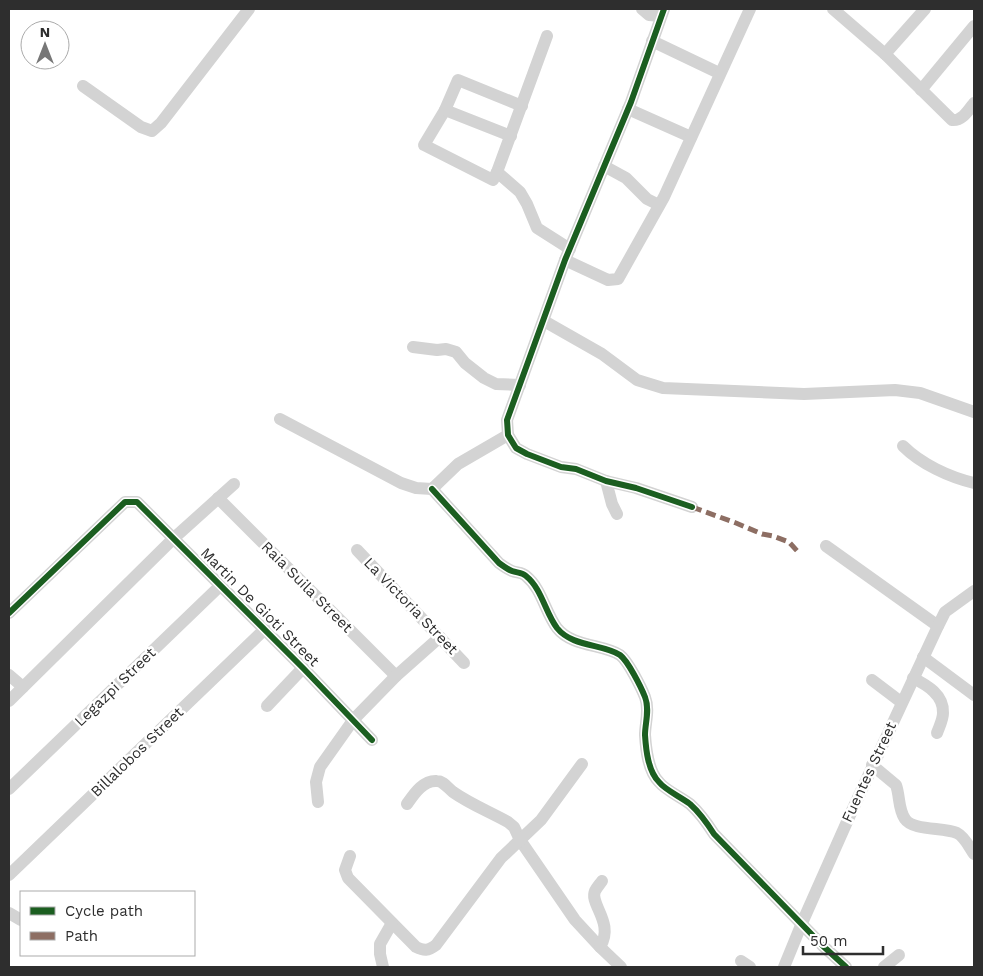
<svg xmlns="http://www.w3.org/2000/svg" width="983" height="976" font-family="'Work Sans',sans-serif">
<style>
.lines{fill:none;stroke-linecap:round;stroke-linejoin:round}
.minor{stroke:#d3d3d3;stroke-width:12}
.quiet{stroke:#8d6e63;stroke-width:5;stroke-dasharray:10 5;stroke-linecap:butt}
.cycleway-casing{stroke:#fff;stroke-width:9}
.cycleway{stroke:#1b5e20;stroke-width:6}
.labels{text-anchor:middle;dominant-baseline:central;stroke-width:5;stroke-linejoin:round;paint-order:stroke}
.street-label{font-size:15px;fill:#2e2e2e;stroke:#fff}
</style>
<rect width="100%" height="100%" fill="#fff"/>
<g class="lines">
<g class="minor">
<polyline points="642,9 649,15 661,16"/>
<polyline points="664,9 631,102 565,260 507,420 508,435 516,448 527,454 561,467 576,469 606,481 636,488 692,507"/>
<path d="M833,9L885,54L952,120C962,121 968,111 974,103"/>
<polyline points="547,36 497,172 520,192 527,204 537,228 570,249"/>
<polyline points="652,41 719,73"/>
<polyline points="885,54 925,9"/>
<polyline points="83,86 141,127 152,131 161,123 249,9"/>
<polyline points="921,90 974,26"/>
<polyline points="628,109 691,137"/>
<polyline points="445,110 424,145 493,180 497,172"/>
<polyline points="511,136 445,110 458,80 522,106"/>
<polyline points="604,166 626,178 647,199 659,205"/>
<polyline points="565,260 608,280 618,279 664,197 750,9"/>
<polyline points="544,321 602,354 637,380 663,388 804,394 895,390 920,393 974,412"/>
<polyline points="413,347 437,350 446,349 456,352 465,363 484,378 496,384 520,385"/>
<polyline points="280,419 401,483 416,488 432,489 458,464 508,435"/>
<path d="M903,446C921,464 949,477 974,483"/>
<polyline points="606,481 612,504 617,514"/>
<path d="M432,489L499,563C503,566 507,569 512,571C517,573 522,572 526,576C542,589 545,612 557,628C572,647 603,644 620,655C628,661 641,687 645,697C650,710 645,723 645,735C646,750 648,771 659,782C665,790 681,797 690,804C700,813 707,823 714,834L823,946L846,967"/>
<polyline points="218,498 396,676"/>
<polyline points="826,546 938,626"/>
<polyline points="357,550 464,663"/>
<polyline points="9,613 125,502 137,502 303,668 372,740"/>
<polyline points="923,657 974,695"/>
<polyline points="9,675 23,687"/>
<path d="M913,678C927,685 944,695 943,713C943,720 939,727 937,733"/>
<polyline points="872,680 901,702"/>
<polyline points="9,701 174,538 234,484"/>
<polyline points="267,706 303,668"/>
<path d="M872,765L896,785C900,796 898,809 905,819C913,831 944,827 957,833C965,837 969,847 974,854"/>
<polyline points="9,789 221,585"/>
<polyline points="318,802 316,782 320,767 354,719 396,676 440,637"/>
<path d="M407,804C414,794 423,780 437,781C443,781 448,788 453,792C470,804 490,812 508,822L514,827L520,840L575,920L600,947L621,967"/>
<path d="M350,856L345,870L348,878L416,947C424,951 428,951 436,945L501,858L541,820L582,764"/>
<polyline points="9,875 265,629"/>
<polyline points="9,913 21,920"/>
<path d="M600,947C615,923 589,904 595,891C597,887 600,884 602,881"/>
<polyline points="741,961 750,967"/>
<polyline points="383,967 380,954 380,944 392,923"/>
<polyline points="784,967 802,923 850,815 938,626 945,612 974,591"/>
<polyline points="884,967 899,955"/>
</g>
<polyline class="quiet" points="692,507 736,523 762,534 773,536 789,542 799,553"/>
<g class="cycleway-casing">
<g id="cycleway">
<polyline points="664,9 631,102 565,260 507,420 508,435 516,448 527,454 561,467 576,469 606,481 636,488 692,507"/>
<path d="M432,489L499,563C503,566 507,569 512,571C517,573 522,572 526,576C542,589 545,612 557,628C572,647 603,644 620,655C628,661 641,687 645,697C650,710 645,723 645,735C646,750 648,771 659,782C665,790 681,797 690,804C700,813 707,823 714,834L823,946L846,967"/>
<polyline points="9,613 125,502 137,502 303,668 372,740"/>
</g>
</g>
<use href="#cycleway" class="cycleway"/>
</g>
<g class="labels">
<g class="street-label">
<text transform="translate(307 587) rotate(45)">Raia Suila Street</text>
<text transform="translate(411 606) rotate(46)">La Victoria Street</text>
<text transform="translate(260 607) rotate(45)">Martin De Gioti Street</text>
<text transform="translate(115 687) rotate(-44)">Legazpi Street</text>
<text transform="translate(137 752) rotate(-44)">Billalobos Street</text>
<text transform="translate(869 772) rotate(-65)">Fuentes Street</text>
</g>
</g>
<rect width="983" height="976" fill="none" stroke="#2e2e2e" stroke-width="20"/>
<rect x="20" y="891" width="175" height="65" fill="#ffffff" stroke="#ababab"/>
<rect x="30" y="907" width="25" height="8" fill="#1b5e20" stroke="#ababab"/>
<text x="65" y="916" font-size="15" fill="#2e2e2e">Cycle path</text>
<rect x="30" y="932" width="25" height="8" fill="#8d6e63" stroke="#ababab"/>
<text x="65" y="941" font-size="15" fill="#2e2e2e">Path</text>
<g transform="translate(45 45)"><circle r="24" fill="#ffffff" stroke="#ababab"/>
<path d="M0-4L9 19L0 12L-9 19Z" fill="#777777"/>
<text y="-8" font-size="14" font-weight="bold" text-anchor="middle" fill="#2e2e2e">N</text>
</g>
<path d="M803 946v8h80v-8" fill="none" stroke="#2e2e2e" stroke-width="2.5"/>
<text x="810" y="946" font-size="15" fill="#2e2e2e" stroke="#ffffff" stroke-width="4" paint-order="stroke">50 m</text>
</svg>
